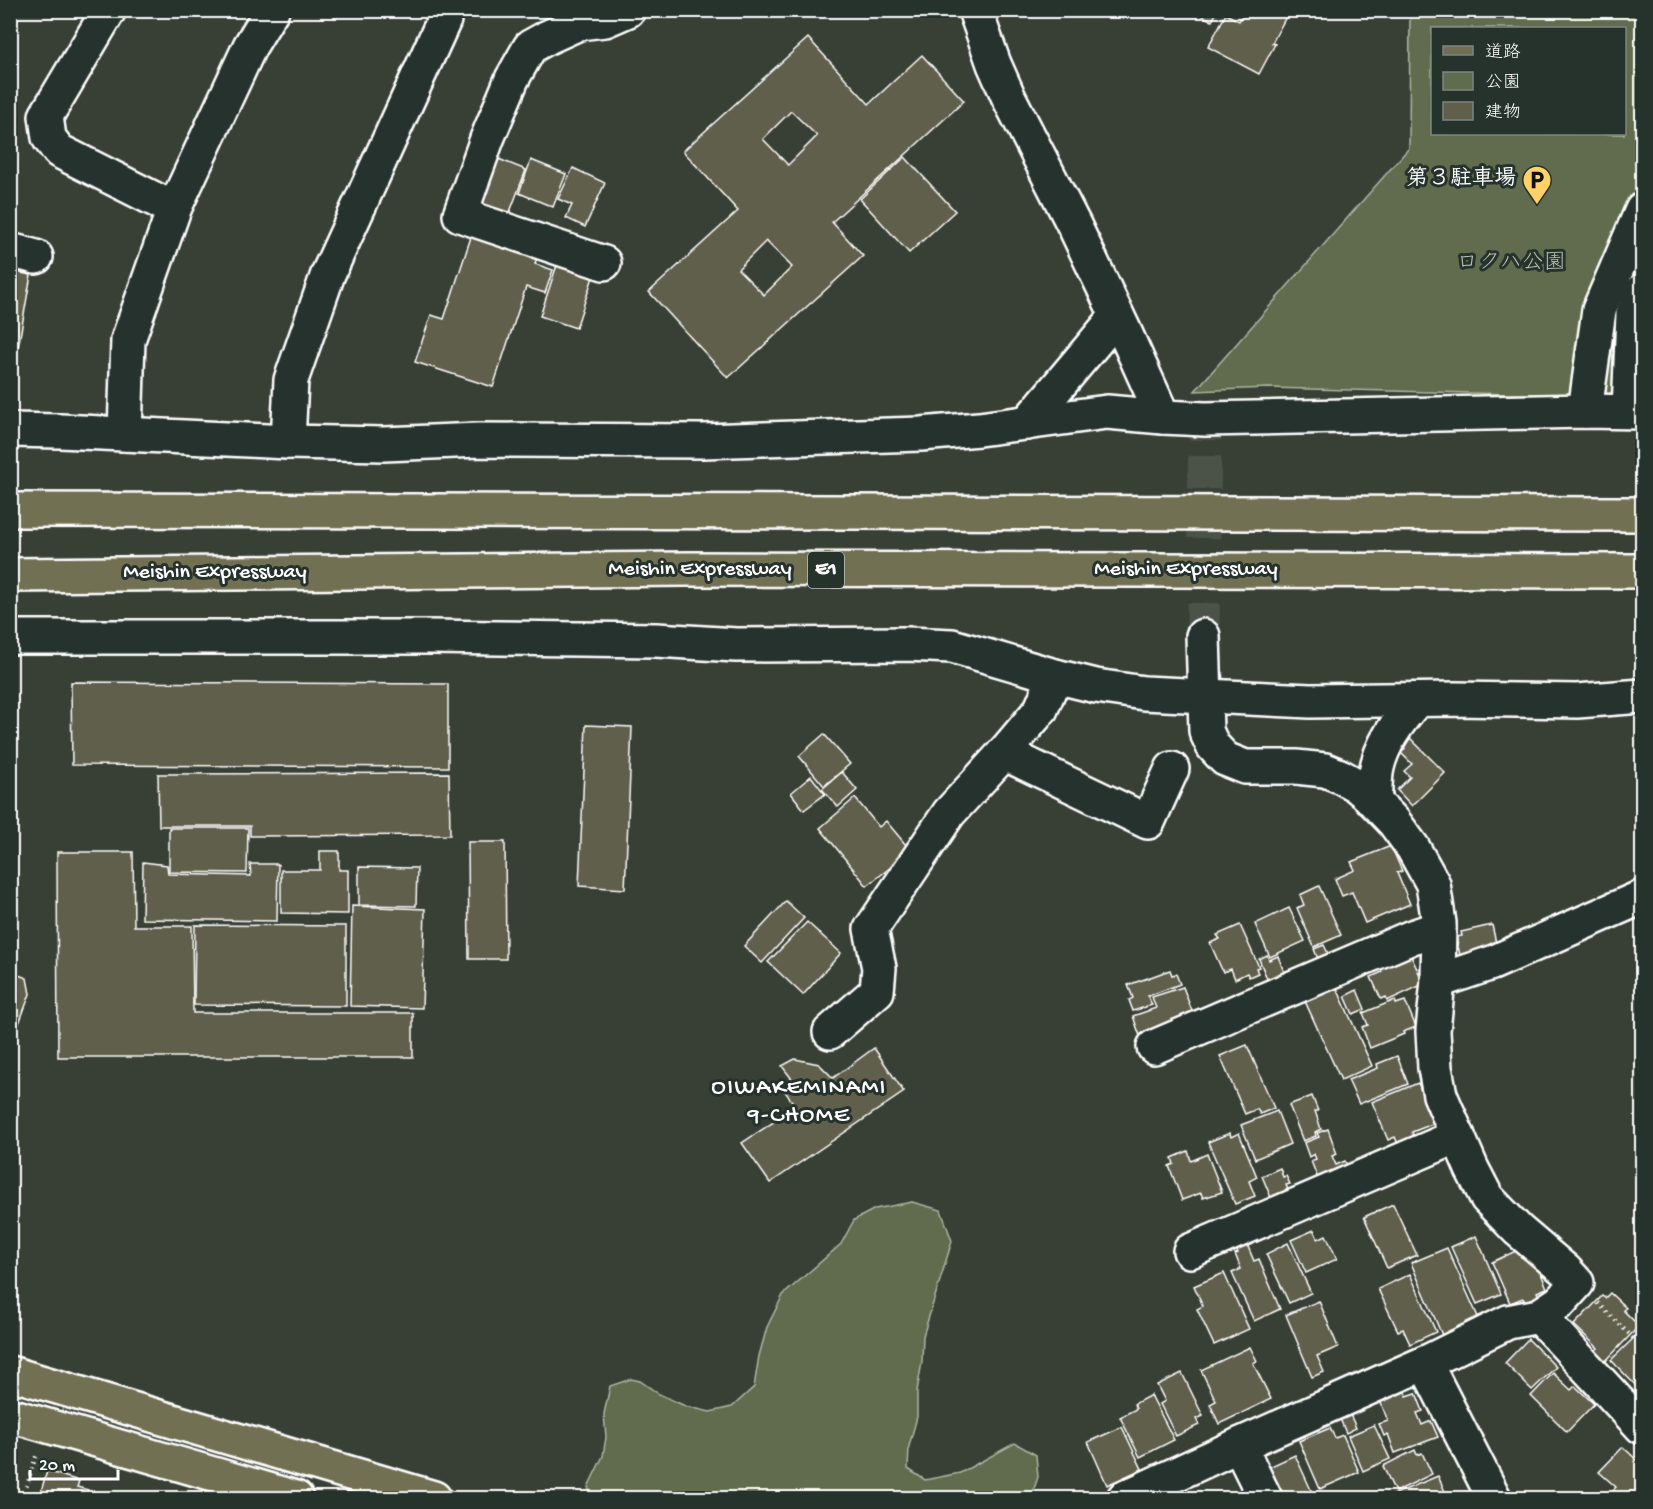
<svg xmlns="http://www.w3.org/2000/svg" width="1653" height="1509" font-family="'Gochi Hand','Klee One',sans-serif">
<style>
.green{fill:#606c4e;stroke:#b0b6a6;stroke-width:1.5;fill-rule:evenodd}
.building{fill:#615e4b;stroke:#fff;stroke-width:1.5;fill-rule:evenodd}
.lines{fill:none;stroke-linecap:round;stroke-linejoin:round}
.minor-tunnel{stroke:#4c534a;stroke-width:33;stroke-dasharray:33 16;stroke-linecap:butt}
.minor-casing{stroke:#fff;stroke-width:38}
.major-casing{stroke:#fff;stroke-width:38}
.highway-casing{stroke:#fff;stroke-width:38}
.path{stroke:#fff;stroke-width:4;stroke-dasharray:1.5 4.5;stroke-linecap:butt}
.minor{stroke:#26332d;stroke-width:33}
.major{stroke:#716f52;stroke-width:33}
.highway{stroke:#716f52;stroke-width:33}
.labels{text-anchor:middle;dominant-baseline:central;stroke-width:6;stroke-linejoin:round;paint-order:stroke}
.shield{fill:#26332d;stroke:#bec2c0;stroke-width:1.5}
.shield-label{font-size:21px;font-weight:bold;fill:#fff}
.poi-label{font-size:22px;font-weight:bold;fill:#fff;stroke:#26332d;text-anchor:end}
.park-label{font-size:22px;fill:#b7bdaf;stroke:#26332d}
.street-label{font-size:22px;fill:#fff;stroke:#26332d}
.neighbourhood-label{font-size:24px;letter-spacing:1.5px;fill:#fff;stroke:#26332d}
</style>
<rect width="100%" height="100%" fill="#384036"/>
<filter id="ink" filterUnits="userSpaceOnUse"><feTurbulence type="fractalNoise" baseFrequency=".0167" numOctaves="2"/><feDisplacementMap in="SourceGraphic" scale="12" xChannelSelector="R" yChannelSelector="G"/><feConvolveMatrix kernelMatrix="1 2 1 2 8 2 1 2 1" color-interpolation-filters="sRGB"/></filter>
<g filter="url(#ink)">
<g class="green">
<path d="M1410,11H1642V397L1268,388L1195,391L1409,148ZM1432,28H1624V134H1432Z"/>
<polygon points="912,1202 941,1210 952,1241 923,1336 922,1362 917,1391 917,1417 909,1446 908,1469 925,1480 960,1473 1015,1443 1036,1455 1038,1477 1031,1498 592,1498 588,1487 603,1456 606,1437 604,1414 610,1386 631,1379 640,1381 659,1394 685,1406 710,1412 732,1407 754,1387 759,1356 767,1327 783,1295 841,1244 854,1220 875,1209"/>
</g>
<g class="building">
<polygon points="1193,10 1218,10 1212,21"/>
<polygon points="1245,10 1283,10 1288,13 1272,43 1275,44 1259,74 1208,47 1226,14 1239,21"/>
<path d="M808,38L869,104L922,55L964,101L832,222L863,256L728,378L649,292L738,211L683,151ZM791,111L817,136L788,165L763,139ZM766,241L792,267L764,295L738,269Z"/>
<polygon points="905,157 955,211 909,253 860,199"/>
<polygon points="496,158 526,170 508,217 477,205"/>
<polygon points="531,160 566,174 553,207 519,193"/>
<polygon points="573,168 605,183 585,227 566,218 572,205 558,199"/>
<polygon points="474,228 539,249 535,264 553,270 545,293 526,287 493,387 415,362 431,315 444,319"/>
<polygon points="558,262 594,274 576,328 540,316"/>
<polygon points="10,271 31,275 13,376 10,376"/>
<polygon points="71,682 448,684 448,767 72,765"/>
<polygon points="586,725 632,727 625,889 579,886"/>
<polygon points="824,734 850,764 824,786 799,756"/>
<polygon points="1408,736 1445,773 1412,806 1397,790 1410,777 1404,771 1412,764 1401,753 1405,749 1400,744"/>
<polygon points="842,772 857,790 838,807 822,789"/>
<polygon points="449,773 450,835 250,836 250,826 159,826 158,774"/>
<polygon points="811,776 825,794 804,810 791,793"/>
<polygon points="855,798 879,827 886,821 911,851 867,886 820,828"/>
<polygon points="169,828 248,828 247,873 169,872"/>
<polygon points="468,842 505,842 506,959 469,959"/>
<polygon points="1391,846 1402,871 1397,873 1410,904 1365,923 1352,892 1342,896 1335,879 1355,870 1351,862"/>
<polygon points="320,851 339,851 339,870 348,870 348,914 281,913 281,870 320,870"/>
<polygon points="57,852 133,852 134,926 192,926 193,1013 413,1013 413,1057 58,1057"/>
<polygon points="143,862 167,865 168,874 251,876 250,864 278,864 277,921 142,919"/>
<polygon points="359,867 417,868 416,906 359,905"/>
<polygon points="1319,886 1341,935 1314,947 1297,908 1304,905 1300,895"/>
<polygon points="786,901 804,918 762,963 744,946"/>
<polygon points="352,906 425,909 422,1008 350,1006"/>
<polygon points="1289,908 1305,941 1270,957 1255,924"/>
<polygon points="807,922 841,953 803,995 768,962"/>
<polygon points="195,925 346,926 346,1006 194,1005"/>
<polygon points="1240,925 1259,967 1256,968 1258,973 1249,977 1247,973 1235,979 1231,969 1223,972 1210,943 1220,939 1217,935"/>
<polygon points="1492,925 1498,952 1461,960 1456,937 1462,936 1461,932"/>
<polygon points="1324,945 1331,960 1320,964 1314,949"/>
<polygon points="1410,954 1424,984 1387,1001 1386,997 1381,999 1371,977 1382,972 1380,967"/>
<polygon points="1267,955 1269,960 1278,956 1287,980 1270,986 1259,959"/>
<polygon points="1170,970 1172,975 1176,974 1180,984 1148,996 1152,1005 1133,1011 1129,1000 1133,998 1128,985"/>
<polygon points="10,972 27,978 30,994 18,1026 10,1023"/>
<polygon points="1335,984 1372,1066 1341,1080 1304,999"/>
<polygon points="1183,987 1193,1014 1152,1029 1154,1035 1141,1039 1133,1016 1156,1008 1152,997"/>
<polygon points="1357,990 1365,1009 1353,1014 1345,996"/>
<polygon points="1395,1000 1396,1004 1405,1001 1416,1027 1403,1032 1404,1034 1370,1048 1362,1027 1368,1025 1363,1013"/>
<polygon points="1247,1045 1274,1108 1260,1114 1257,1109 1245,1114 1220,1056"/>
<polygon points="874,1048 904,1092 770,1183 742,1143 796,1107 784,1090 795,1083 782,1066 795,1059 819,1064 833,1078"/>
<polygon points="1397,1056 1408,1084 1359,1104 1348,1080 1378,1068 1377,1064"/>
<polygon points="1418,1083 1435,1123 1412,1132 1414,1137 1398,1144 1395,1137 1388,1140 1372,1102"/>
<polygon points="1312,1096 1318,1111 1315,1111 1321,1129 1315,1132 1316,1136 1303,1141 1289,1105"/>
<polygon points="1277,1111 1290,1144 1255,1159 1241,1125"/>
<polygon points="1328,1129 1337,1154 1332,1156 1336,1165 1345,1161 1350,1173 1318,1179 1311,1161 1316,1159 1314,1154 1309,1157 1304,1143 1319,1137 1317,1133"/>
<polygon points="1230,1133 1231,1137 1239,1133 1257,1177 1249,1181 1255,1196 1235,1204 1208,1142"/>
<polygon points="1188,1151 1191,1161 1207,1154 1222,1192 1203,1198 1201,1193 1182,1200 1169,1166 1174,1164 1172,1158"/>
<polygon points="1280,1168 1283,1177 1286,1176 1290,1184 1286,1185 1291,1197 1274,1205 1262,1176"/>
<polygon points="1393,1204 1417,1255 1387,1268 1364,1217"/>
<polygon points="1314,1230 1318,1239 1326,1235 1337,1259 1306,1273 1291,1240"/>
<polygon points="1476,1236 1501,1294 1477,1304 1451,1247"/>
<polygon points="1246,1242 1254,1261 1259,1259 1280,1309 1254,1321 1232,1273 1241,1269 1235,1254 1238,1253 1235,1246"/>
<polygon points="1288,1243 1311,1293 1289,1303 1266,1254"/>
<polygon points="1447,1248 1479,1319 1442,1335 1411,1263"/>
<polygon points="1518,1250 1521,1257 1532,1252 1547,1288 1537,1292 1539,1297 1525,1303 1523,1298 1510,1303 1492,1262"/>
<polygon points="1224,1273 1249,1329 1214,1345 1197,1309 1203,1306 1194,1286"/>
<polygon points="1410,1274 1436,1332 1410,1344 1403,1329 1398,1331 1378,1289"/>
<polygon points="1610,1293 1626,1308 1623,1310 1639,1326 1602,1365 1591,1355 1598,1348 1574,1325 1602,1296 1605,1298"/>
<polygon points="1319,1301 1338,1347 1317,1356 1324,1372 1312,1377 1286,1315"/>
<polygon points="1642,1330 1642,1390 1641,1391 1611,1360"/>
<polygon points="1528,1339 1556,1367 1532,1390 1505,1363"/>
<polygon points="1250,1347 1257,1361 1253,1363 1271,1399 1219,1424 1210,1404 1216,1401 1201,1370"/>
<polygon points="1182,1373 1203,1416 1196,1419 1199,1425 1176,1436 1160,1404 1165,1401 1157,1385"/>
<polygon points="1553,1373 1571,1390 1575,1386 1594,1404 1567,1432 1531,1396"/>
<polygon points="1405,1388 1407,1396 1416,1393 1423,1411 1417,1413 1422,1425 1431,1421 1438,1437 1395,1453 1388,1434 1384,1436 1379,1424 1388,1421 1379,1398"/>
<polygon points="1151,1395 1174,1440 1140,1457 1120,1417 1136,1409 1134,1404"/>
<polygon points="1348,1410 1356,1428 1346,1433 1338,1414"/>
<polygon points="1374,1425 1390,1459 1363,1471 1348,1436"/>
<polygon points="1122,1427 1142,1469 1107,1485 1088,1442"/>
<polygon points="1330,1428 1335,1438 1343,1435 1359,1472 1320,1489 1299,1441"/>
<polygon points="1623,1447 1642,1465 1642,1498 1621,1498 1613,1490 1616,1487 1599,1472"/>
<polygon points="1415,1450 1417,1455 1422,1453 1432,1474 1395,1492 1383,1466"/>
<polygon points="1295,1455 1312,1492 1298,1498 1284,1498 1269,1467"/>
<polygon points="47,1471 79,1481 77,1487 88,1490 85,1498 39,1498"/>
<polygon points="1438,1476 1447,1496 1441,1498 1394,1498 1392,1495"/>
<polygon points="1187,1491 1191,1498 1171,1498"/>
</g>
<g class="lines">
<polyline class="minor-tunnel" points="1203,636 1205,419"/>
<g class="minor-casing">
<g id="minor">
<polyline points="109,10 46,116 49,138 59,151 174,209"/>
<polyline points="975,10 994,64 1009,98 1075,227 1123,328 1163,417 1205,419 1585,411 1642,412"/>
<polyline points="10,250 36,257"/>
<polyline points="604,263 460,215 487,139 512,79 530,47 548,37 579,23 605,20 628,10"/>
<polyline points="1585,411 1599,310 1642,210"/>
<polyline points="1629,411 1633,314 1642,291"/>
<polyline points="1027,423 1117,316"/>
<polyline points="10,430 60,431 288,442 384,444 479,440 703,441 921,434 979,429 1107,412 1163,417"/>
<polyline points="125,434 128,340 174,209 250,46 272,10"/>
<polyline points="288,442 291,380 328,274 444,20 444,10"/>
<polyline points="10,637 429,637 656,640 736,645 907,644 952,646 1055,676 1096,686 1144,693 1310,701 1455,699 1577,701 1642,696"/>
<polyline points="1004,753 1148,822 1172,769"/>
<path d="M1374,801C1375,791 1375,782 1376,773C1380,745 1399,720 1417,700"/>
<polyline points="1438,981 1492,963 1642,897"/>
<polyline points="830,1032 877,991 879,968 871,929 949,813 1004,753 1041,709 1055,676"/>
<polyline points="1154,1047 1412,937 1439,928"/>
<polyline points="1190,1251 1458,1136"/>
<polyline points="1539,1316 1642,1427"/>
<polyline points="1425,1363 1494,1498"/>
<polyline points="1239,1445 1265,1498"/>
<polyline points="1124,1498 1239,1445 1425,1363 1508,1322 1539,1316 1560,1302 1577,1283 1565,1270 1518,1230 1487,1198 1472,1169 1440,1095 1435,1068 1433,1031 1438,981 1439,923 1433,884 1413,848 1394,822 1369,796 1356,785 1340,776 1325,770 1296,767 1245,767 1225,759 1213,746 1206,731 1203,636"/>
</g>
</g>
<g class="major-casing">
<g id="major">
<polyline points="10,1373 434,1498"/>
<polyline points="10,1415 296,1498"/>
</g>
</g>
<g class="highway-casing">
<g id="highway">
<polyline points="10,510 1642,514"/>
<polyline points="10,575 687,569 1642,571"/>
</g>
</g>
<g class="path">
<polyline points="1598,1303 1642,1347"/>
<polyline points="23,1498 37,1453"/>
</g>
<use href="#minor" class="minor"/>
<use href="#major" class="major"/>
<use href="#highway" class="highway"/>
</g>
</g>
<defs>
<g id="parking-pin" transform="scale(1.5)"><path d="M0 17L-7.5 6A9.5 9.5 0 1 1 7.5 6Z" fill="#ffd166" stroke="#26332d"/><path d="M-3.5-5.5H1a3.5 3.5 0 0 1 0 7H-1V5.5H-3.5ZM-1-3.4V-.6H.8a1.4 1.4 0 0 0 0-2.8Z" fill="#111"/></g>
</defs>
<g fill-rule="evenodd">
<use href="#parking-pin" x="1537" y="180"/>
</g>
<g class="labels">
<rect class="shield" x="808" y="552" width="36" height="36" rx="4.5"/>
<g class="shield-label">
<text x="826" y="570">E1</text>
</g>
<g class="poi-label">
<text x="1516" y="180">第３駐車場</text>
</g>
<g class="park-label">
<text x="1511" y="264">ロクハ公園</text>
</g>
<g class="street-label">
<text x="700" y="570">Meishin Expressway</text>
<text x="1186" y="570">Meishin Expressway</text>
<text x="215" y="573">Meishin Expressway</text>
</g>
<g class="neighbourhood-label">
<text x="799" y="1088">OIWAKEMINAMI<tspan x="799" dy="28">9-CHOME</tspan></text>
</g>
</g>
<rect width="1653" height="1509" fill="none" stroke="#26332d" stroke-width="36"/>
<rect x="18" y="18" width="1617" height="1473" fill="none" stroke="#fff" stroke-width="2" filter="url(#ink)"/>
<rect x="1431" y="27" width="195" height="108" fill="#26332d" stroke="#7d8581" stroke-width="1.5"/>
<rect x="1443" y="46" width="30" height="9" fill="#716f52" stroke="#7d8581" stroke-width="1.5"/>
<text x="1485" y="57" font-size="18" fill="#ffffff">道路</text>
<rect x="1443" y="72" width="30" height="18" fill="#606c4e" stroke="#7d8581" stroke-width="1.5"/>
<text x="1485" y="87" font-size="18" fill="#ffffff">公園</text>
<rect x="1443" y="102" width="30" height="18" fill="#615e4b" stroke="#7d8581" stroke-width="1.5"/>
<text x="1485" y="117" font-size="18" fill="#ffffff">建物</text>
<path d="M30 1470v9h88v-9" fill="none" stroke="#ffffff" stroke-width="3"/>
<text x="39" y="1470" font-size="18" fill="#ffffff" stroke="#26332d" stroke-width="4.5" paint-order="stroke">20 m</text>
</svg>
